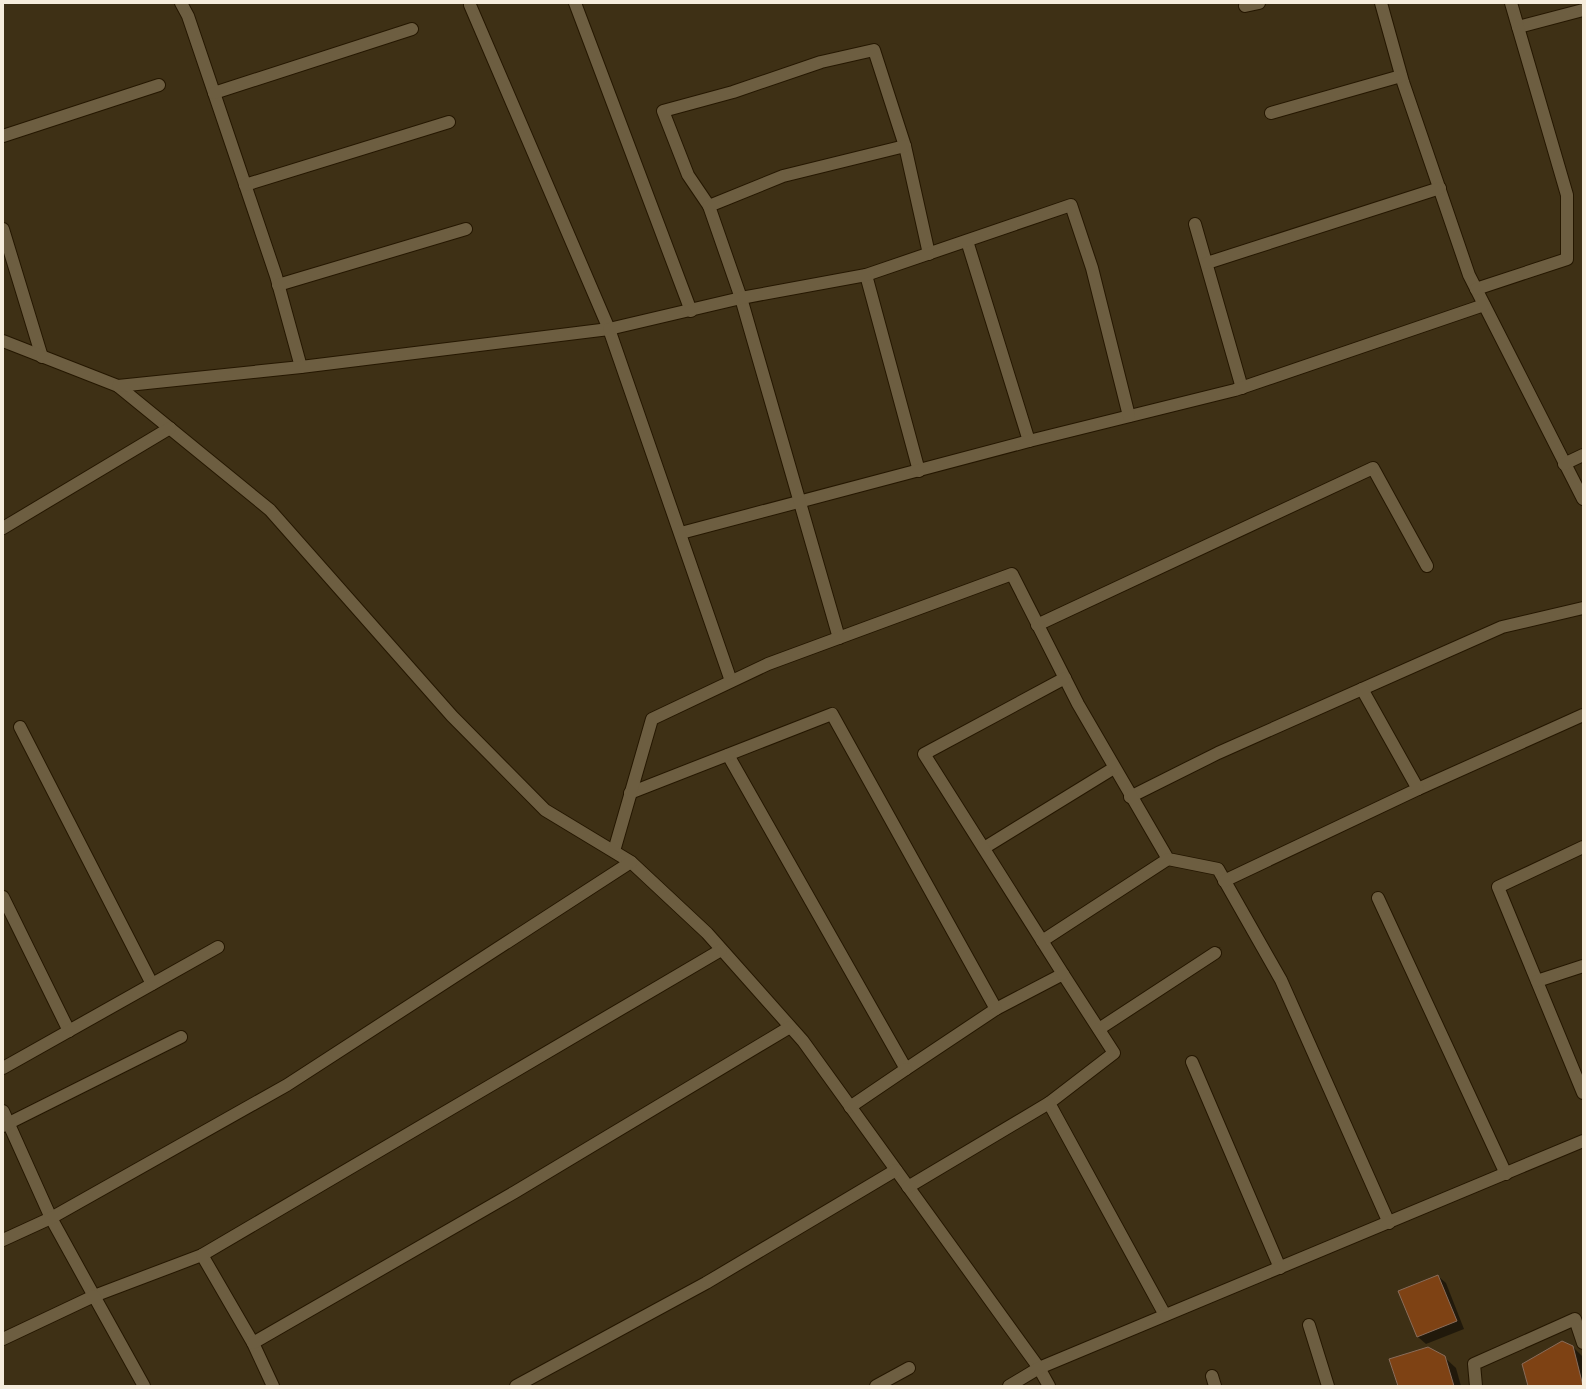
<svg xmlns="http://www.w3.org/2000/svg" width="1586" height="1389" font-family="'Titillium Web',sans-serif">
<style>
.shadow{fill:#0007}
.building{fill:#7e4214;stroke:#896c5a}
.lines{fill:none;stroke-linecap:round;stroke-linejoin:round}
.minor-casing{stroke:#251700;stroke-width:14}
.minor{stroke:#6d5e41;stroke-width:12}
</style>
<rect width="100%" height="100%" fill="#3e3015"/>
<g class="shadow">
<polygon points="1438,1276 1446,1283 1464,1329 1426,1344 1418,1337 1400,1291"/>
<polygon points="1573,1347 1583,1357 1583,1386 1529,1386"/>
<polygon points="1444,1357 1456,1368 1461,1386 1399,1386"/>
</g>
<g class="building">
<polygon points="1438,1275 1457,1321 1417,1337 1398,1291"/>
<polygon points="1562,1341 1573,1346 1583,1386 1528,1386 1522,1364"/>
<polygon points="1428,1347 1445,1356 1454,1386 1398,1386 1389,1359"/>
</g>
<g class="lines">
<g class="minor-casing">
<g id="minor">
<polyline points="181,3 188,16 276,276 301,367"/>
<polyline points="575,3 691,311"/>
<polyline points="1381,3 1403,82 1469,275 1583,499"/>
<polyline points="1245,6 1259,3"/>
<polyline points="1518,27 1583,10"/>
<polyline points="214,93 412,29"/>
<polyline points="1271,113 1401,76"/>
<polyline points="3,136 159,85"/>
<polyline points="245,185 449,122"/>
<polyline points="709,206 688,175 663,111 733,92 821,62 874,50 905,146 929,254"/>
<polyline points="1195,224 1242,388"/>
<polyline points="3,229 42,357"/>
<polyline points="967,241 1029,441"/>
<polyline points="1207,263 1440,188"/>
<polyline points="866,275 919,471"/>
<polyline points="278,285 466,229"/>
<polyline points="1476,289 1567,259 1567,195 1511,3"/>
<polyline points="3,341 118,386 270,510 452,716 545,810 631,862 707,933 803,1041 1039,1368 1049,1386"/>
<polyline points="118,386 301,367 609,329 470,5"/>
<polyline points="1564,464 1583,455"/>
<polyline points="3,528 170,428"/>
<polyline points="681,533 1029,441 1235,390 1484,305"/>
<polyline points="1037,625 1373,468 1427,566"/>
<polyline points="839,638 741,298 709,206 783,176 905,146"/>
<polyline points="731,681 609,329 741,298 866,275 1071,205 1092,268 1129,416"/>
<polyline points="20,727 152,984"/>
<polyline points="728,755 906,1069 996,1009 1063,974 1114,1053 1049,1103 1165,1315"/>
<polyline points="1418,789 1583,715"/>
<polyline points="630,793 832,714 996,1009"/>
<polyline points="1130,797 1218,753 1502,627 1583,608"/>
<polyline points="1583,847 1498,887 1583,1093"/>
<polyline points="984,848 1114,768"/>
<polyline points="614,851 652,719 768,664 1012,574 1078,704 1168,859 1218,869 1281,980 1389,1223"/>
<polyline points="1224,881 1418,789 1362,689"/>
<polyline points="3,897 69,1031"/>
<polyline points="1378,898 1506,1174"/>
<polyline points="1042,941 1168,859"/>
<polyline points="1063,974 924,754 1065,678"/>
<polyline points="1537,981 1583,966"/>
<polyline points="1099,1029 1215,953"/>
<polyline points="1192,1062 1280,1268"/>
<polyline points="3,1068 218,947"/>
<polyline points="850,1107 906,1069"/>
<polyline points="3,1111 51,1218 94,1296 202,1255 721,950"/>
<polyline points="3,1126 181,1037"/>
<polyline points="908,1187 1049,1103"/>
<polyline points="3,1240 51,1218 287,1085 631,862"/>
<polyline points="202,1255 253,1343 273,1386"/>
<polyline points="1309,1325 1328,1386"/>
<polyline points="3,1339 94,1296 144,1386"/>
<polyline points="253,1343 515,1192 790,1027"/>
<polyline points="1212,1376 1215,1386"/>
<polyline points="516,1386 706,1283 896,1170"/>
<polyline points="876,1386 909,1368"/>
<polyline points="1009,1386 1039,1368 1583,1141"/>
<polyline points="1476,1386 1474,1364 1575,1319 1583,1343"/>
</g>
</g>
<use href="#minor" class="minor"/>
</g>
<rect width="1586" height="1389" fill="none" stroke="#f6eddd" stroke-width="8"/>
</svg>
